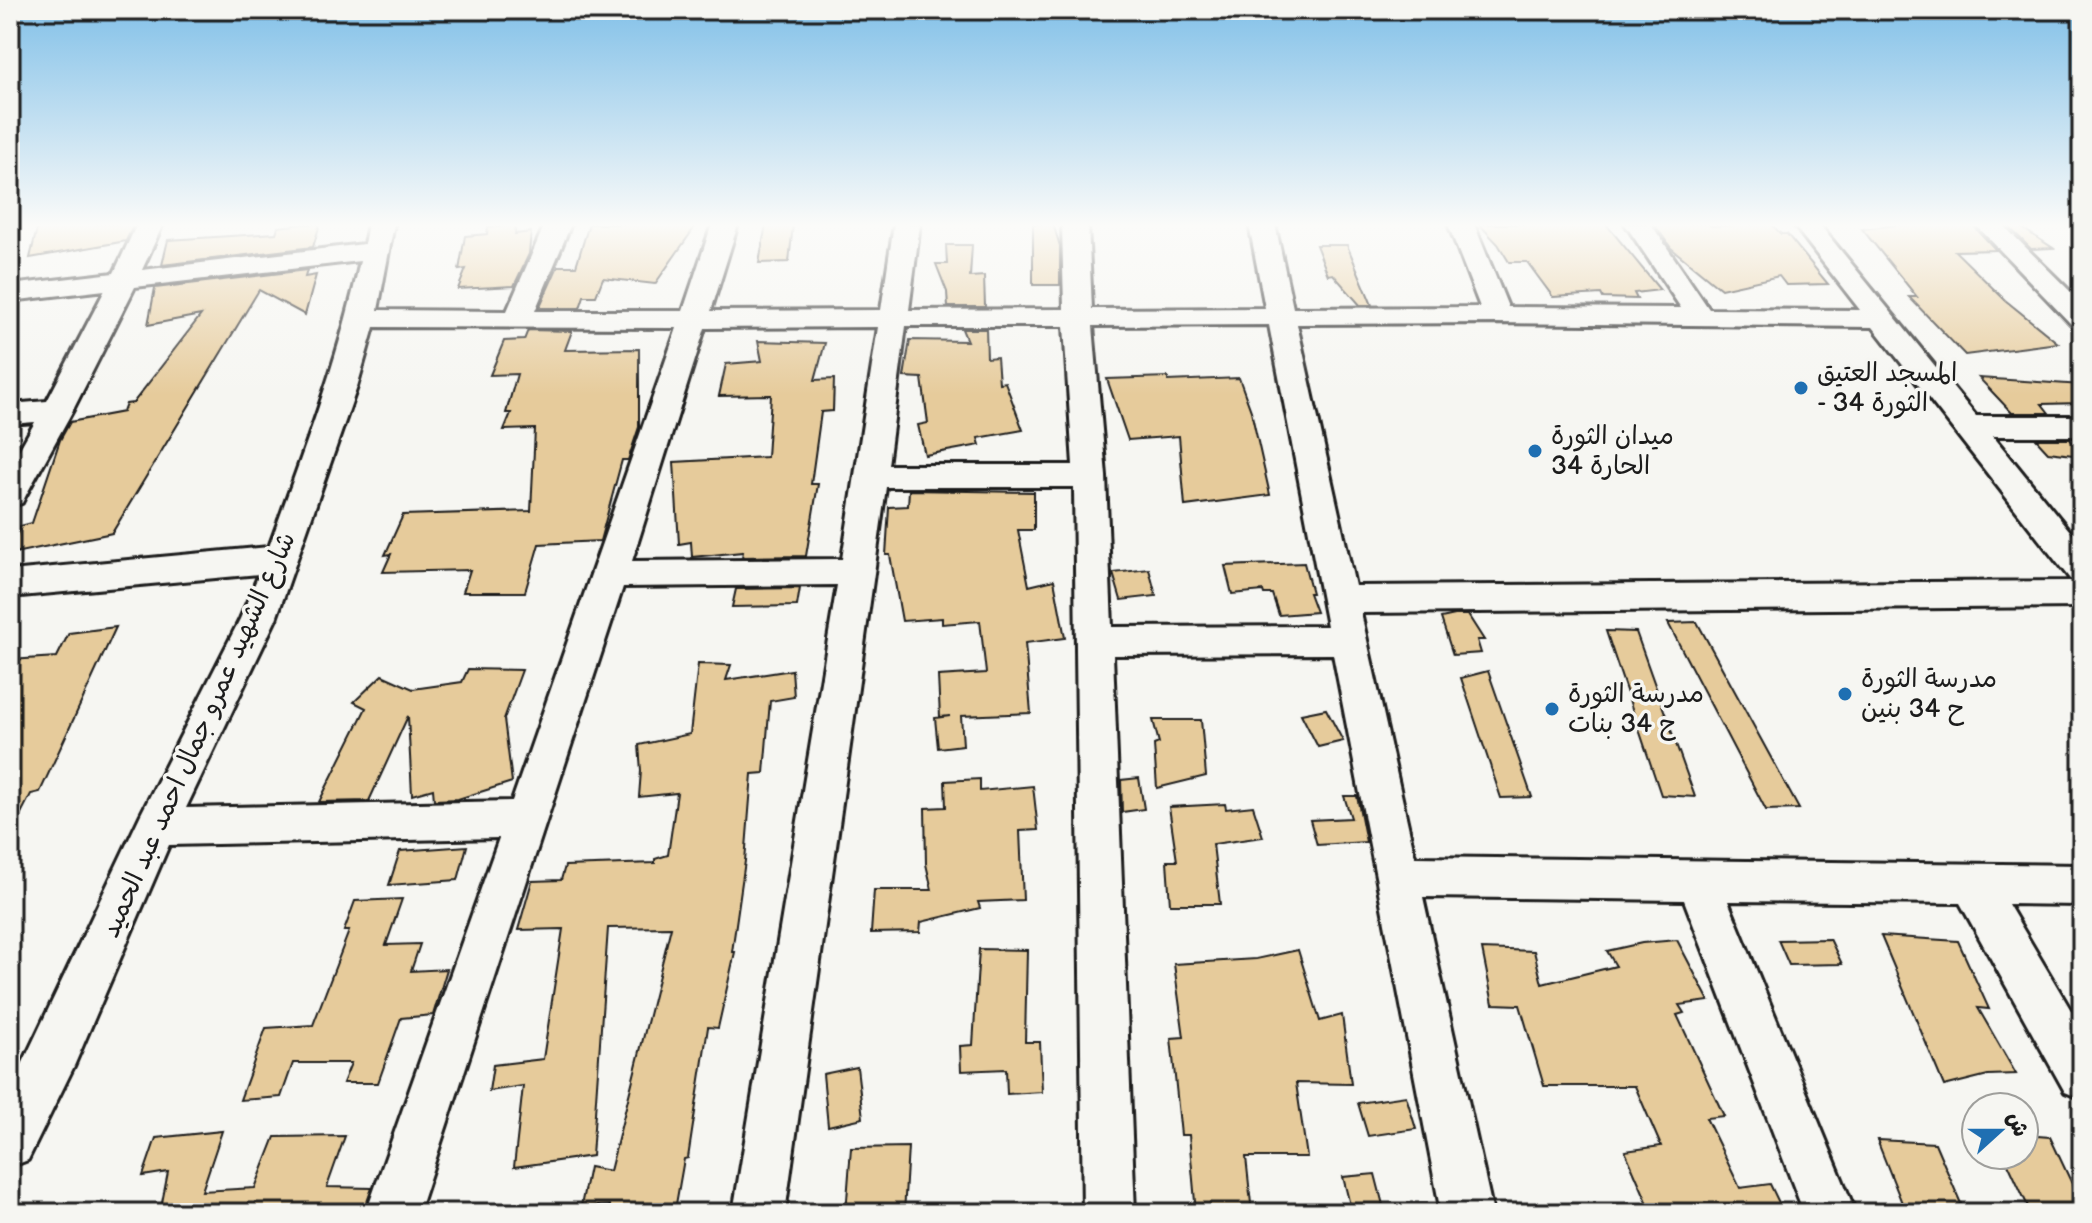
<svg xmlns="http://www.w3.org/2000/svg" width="2092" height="1223" font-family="'Balsamiq Sans','Playpen Sans Arabic',sans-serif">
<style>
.building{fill:#e6cb9b;stroke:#1c1c1c;stroke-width:2}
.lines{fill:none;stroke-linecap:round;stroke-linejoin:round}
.minor-casing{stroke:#1c1c1c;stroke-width:6}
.minor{fill:#f6f6f2;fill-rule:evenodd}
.poi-dot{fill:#1f6fb2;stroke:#f6f6f2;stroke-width:3}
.labels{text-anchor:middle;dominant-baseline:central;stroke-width:7;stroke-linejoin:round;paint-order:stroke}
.poi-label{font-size:26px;fill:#1c1c1c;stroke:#f6f6f2;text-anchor:start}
.street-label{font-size:26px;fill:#1c1c1c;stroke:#f6f6f2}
</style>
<rect width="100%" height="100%" fill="#f6f6f2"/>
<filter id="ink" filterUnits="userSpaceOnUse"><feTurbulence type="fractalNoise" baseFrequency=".0125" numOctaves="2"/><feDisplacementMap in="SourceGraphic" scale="16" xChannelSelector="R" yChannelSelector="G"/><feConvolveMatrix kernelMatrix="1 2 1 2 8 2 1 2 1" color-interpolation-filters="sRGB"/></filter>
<g filter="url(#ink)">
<g class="building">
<polygon points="38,224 134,224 126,241 30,258"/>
<polygon points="304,224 320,224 313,247 162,265 168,240 276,233 278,227"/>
<polygon points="516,224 515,234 531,232 529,254 514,286 458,289 466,269 459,270 465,236 487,234 488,227"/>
<polygon points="589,224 697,224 655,284 603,278 596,296 584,296 580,308 539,308 558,266 576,266"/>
<polygon points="766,224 793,224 789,262 759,263"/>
<polygon points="1033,224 1053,224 1060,246 1060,285 1033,285"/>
<polygon points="1479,224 1606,224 1660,290 1634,293 1637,299 1603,298 1601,294 1553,297 1527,262 1509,262 1498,244"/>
<polygon points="1654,224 1709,224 1711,226 1771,224 1781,234 1787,234 1828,284 1786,285 1779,276 1721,289 1671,248"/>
<polygon points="1906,224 1972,224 1996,250 1955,251 2005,300 2058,343 1965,355 1909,297 1917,297 1862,229"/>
<polygon points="2006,224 2016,224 2053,248 2031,249"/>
<polygon points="946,245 972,245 970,277 984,276 985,307 948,307 947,292 936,264 947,264"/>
<polygon points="1316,245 1347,245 1372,305 1360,305 1333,274 1328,275"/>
<polygon points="307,270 305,277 316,275 305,315 259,290 112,533 10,554 20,526 32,523 60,440 70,422 123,412 126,404 133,403 201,315 148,325 155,288"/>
<polygon points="962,329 986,329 987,358 997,357 999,383 1005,382 1023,430 978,438 980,445 925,455 918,425 928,423 922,378 904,377 910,340 967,341"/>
<polygon points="528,330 572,331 565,350 639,349 639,427 628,460 622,460 600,541 539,544 525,592 463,592 470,570 383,572 391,554 385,555 403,515 531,511 535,429 504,430 511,413 506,413 517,374 490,375 504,341 524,340"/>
<polygon points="758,341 825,343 815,380 834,379 833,411 821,412 811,484 818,484 806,556 742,557 743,552 692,557 691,542 679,544 674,462 767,457 771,395 719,396 726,364 762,361"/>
<polygon points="1168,377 1168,381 1239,378 1251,411 1270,495 1185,506 1179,436 1128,440 1107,379"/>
<polygon points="1979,378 2082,385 2082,403 2042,404 2049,413 2012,413"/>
<polygon points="2036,439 2070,439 2082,456 2048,452"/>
<polygon points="909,490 1034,492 1034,530 1018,530 1029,586 1054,580 1065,638 1025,643 1031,713 961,716 963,745 938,748 935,718 950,716 940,717 938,676 986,673 980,621 942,624 942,618 902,621 890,555 886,555 889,507 908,506"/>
<polygon points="1304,563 1312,593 1309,593 1316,612 1279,615 1272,594 1264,594 1263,591 1232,594 1225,566"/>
<polygon points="1149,569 1156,596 1121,600 1113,573"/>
<polygon points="800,588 797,606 732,607 736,589"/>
<polygon points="1455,615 1468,615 1484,640 1477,640 1481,653 1453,655 1441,618"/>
<polygon points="1697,622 1799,809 1766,810 1668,623"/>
<polygon points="116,627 40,792 31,794 10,835 10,660 57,657 69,633"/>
<polygon points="1606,631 1636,632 1695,797 1661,795"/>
<polygon points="698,664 731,665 726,680 792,670 794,697 770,701 764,773 752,774 745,861 732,952 735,952 718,1028 708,1027 688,1158 684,1159 675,1210 609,1211 610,1205 581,1206 589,1167 610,1171 671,927 608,928 592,1156 514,1167 523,1086 489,1091 493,1065 543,1059 563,929 518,930 532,881 561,880 565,866 655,863 655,859 668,855 677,793 639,797 641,771 639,745 690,734"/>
<polygon points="468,669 522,670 504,719 512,782 458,799 434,800 433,789 412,795 408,716 369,801 319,802 366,708 354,702 382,675 413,689 462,682"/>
<polygon points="1488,671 1532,797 1501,798 1461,678"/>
<polygon points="1326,709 1343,741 1318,747 1301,714"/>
<polygon points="1153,720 1201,720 1206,776 1157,788 1154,745 1159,743"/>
<polygon points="1139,778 1144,809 1122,812 1121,780"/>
<polygon points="980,779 980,791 1033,786 1038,830 1020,831 1023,900 978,902 980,908 921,922 920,932 871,933 874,890 932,890 926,864 925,808 946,807 945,781"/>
<polygon points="1344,796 1357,796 1366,842 1317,845 1310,820 1351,818"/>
<polygon points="1225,804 1226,809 1253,806 1263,837 1213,844 1220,904 1170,904 1167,861 1177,861 1169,807"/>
<polygon points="467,846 458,880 389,885 400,851"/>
<polygon points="402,899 386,945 420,944 411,971 447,969 433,1015 401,1018 378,1083 343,1083 351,1063 293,1063 281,1097 240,1100 266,1028 313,1025 349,931 344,931 355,901"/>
<polygon points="1881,936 1958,941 1989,1009 1978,1008 2016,1074 1988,1075 1944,1086"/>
<polygon points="1830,939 1842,964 1789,965 1778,940"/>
<polygon points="1677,940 1709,1001 1679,1005 1684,1013 1677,1015 1724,1116 1706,1118 1740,1188 1770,1184 1784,1213 1652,1213 1625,1151 1661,1146 1635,1086 1544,1086 1520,1005 1493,1004 1482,949 1534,951 1542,984 1616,966 1607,951 1642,943"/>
<polygon points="979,949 1027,950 1025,1042 1040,1042 1042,1092 1007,1094 1006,1069 961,1071 960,1046 973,1045"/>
<polygon points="1298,950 1320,1021 1342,1015 1351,1084 1296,1083 1307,1157 1246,1157 1252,1213 1196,1213 1189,1135 1181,1135 1171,1038 1184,1037 1174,964 1256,959"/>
<polygon points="857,1067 863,1118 828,1126 823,1074"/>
<polygon points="1406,1096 1416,1129 1368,1136 1358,1103"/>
<polygon points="222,1131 202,1191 255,1188 275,1137 345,1136 327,1187 372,1188 363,1213 160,1213 168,1172 143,1176 156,1138"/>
<polygon points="2024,1135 2050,1137 2082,1205 2082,1213 2031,1213 2004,1155 2024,1155"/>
<polygon points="1877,1140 1935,1143 1965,1213 1906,1213"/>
<polygon points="908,1147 904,1213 846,1213 851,1148"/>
<polygon points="1375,1174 1383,1205 1380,1206 1382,1213 1352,1213 1343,1177"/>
</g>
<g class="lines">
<g class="minor-casing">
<g id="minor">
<path d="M137,224H163L142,270L364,244L368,224H394L378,310L507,311L545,224H571L535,311H683L712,224H738L711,311L881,310L894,224H920L909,310L1064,309L1062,224H1088L1092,309L1265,308L1249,224H1275L1293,308L1480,307L1448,224H1474L1508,307L1681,308L1625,224H1651L1709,309L1860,310L1793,224H1819L1976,416H2082V436H1993L2082,546V607L1361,613L1415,857L2082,865V905L2008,904L2082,1029V1099L2065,1092L1960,903L1728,901L1856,1213H1804L1684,900L1423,897L1493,1213H1441L1333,654L1113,655L1135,1213H1083L1074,487H886L785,1213H733L837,585L623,587L418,1213H366L499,838L169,845L74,1066L28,1160L10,1167V1090L141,814L240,619L259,574L10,597V571L269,547C303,453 339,359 360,261L135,287L73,410L26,495L22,503L10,507V466L35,422L10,424V404L47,401L105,290L10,301V285L114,273ZM1497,323L1873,327L2070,579L2074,581L1355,586L1297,324ZM1269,325L1327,626L1112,627L1106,476L1093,326ZM906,326H1064L1073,465H888ZM374,327L677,328L512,801L186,808L276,619L357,387ZM878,327L842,559L632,561L705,328Z"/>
<polygon points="1975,224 2002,224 2082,303 2082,327 2072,325"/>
</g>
</g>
<use href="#minor" class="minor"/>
</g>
</g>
<linearGradient id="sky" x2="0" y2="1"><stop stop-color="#81c0e8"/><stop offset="0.57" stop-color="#fbfbf9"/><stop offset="1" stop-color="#fbfbf9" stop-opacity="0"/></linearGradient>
<rect width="2092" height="395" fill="url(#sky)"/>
<g class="poi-dot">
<circle cx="1801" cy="388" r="8"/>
<circle cx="1535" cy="451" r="8"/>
<circle cx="1845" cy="694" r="8"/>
<circle cx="1552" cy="709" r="8"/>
</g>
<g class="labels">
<g class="poi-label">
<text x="1817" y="373">المسجد العتيق<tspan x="1817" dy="30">- الثورة 34</tspan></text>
<text x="1551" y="436">ميدان الثورة<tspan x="1551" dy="30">الحارة 34</tspan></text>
<text x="1861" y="679">مدرسة الثورة<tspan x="1861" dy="30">ح 34 بنين</tspan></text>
<text x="1568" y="694">مدرسة الثورة<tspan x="1568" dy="30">ح 34 بنات</tspan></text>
</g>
<g class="street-label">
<text transform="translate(199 735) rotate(-66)">شارع الشهيد عمرو جمال احمد عبد الحميد</text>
</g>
</g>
<rect width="2092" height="1223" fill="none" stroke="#f6f6f2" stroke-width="40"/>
<rect x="20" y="20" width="2052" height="1183" fill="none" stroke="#1c1c1c" stroke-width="3" filter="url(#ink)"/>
<g transform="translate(2000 1131) rotate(69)"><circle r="38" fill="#f6f6f2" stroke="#9f9f9c" stroke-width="2"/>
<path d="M0-6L14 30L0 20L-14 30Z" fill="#1f6fb2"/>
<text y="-12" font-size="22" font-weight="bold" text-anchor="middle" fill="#1c1c1c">ش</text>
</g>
</svg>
